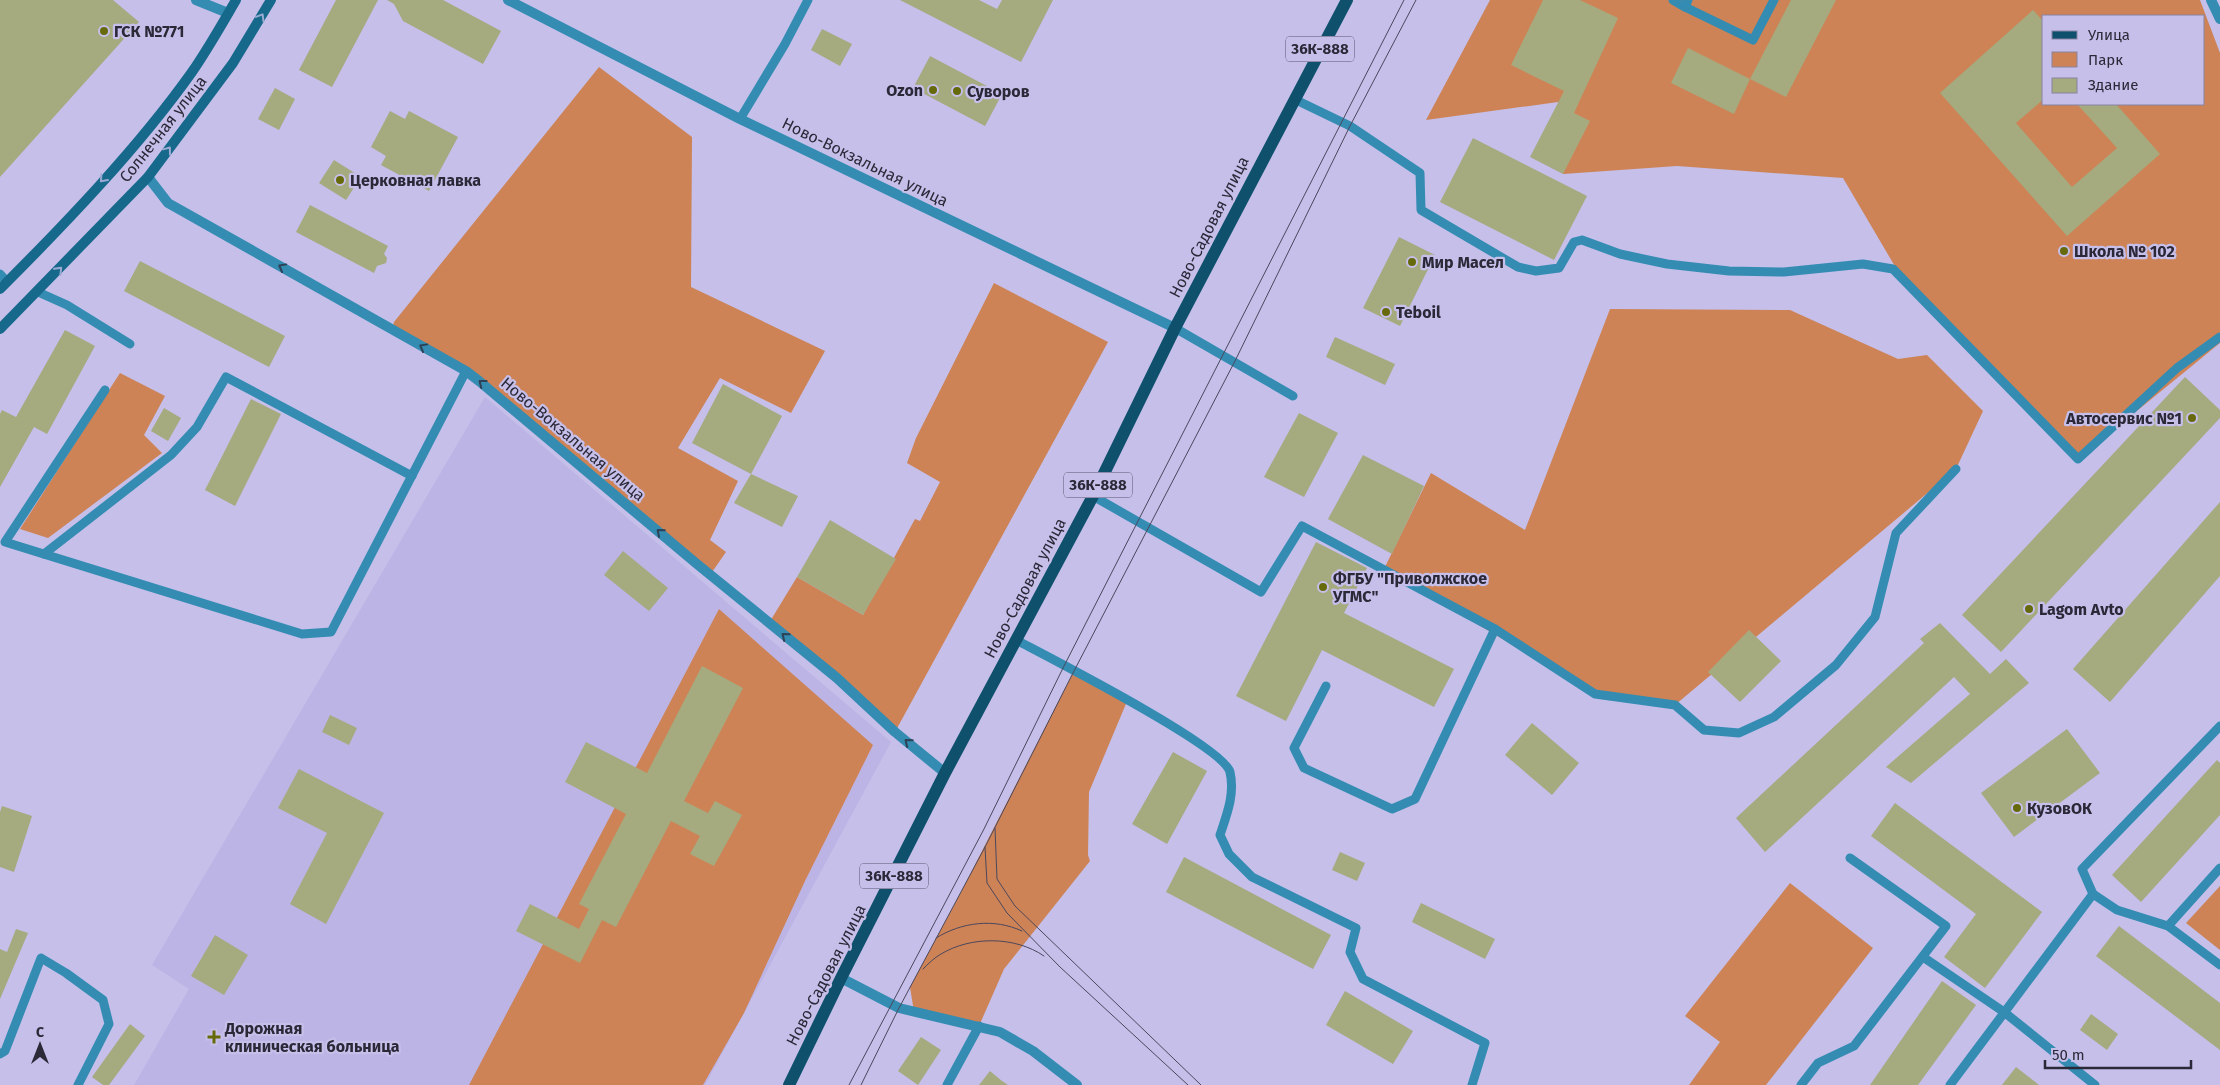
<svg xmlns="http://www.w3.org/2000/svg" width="2220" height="1085" font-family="'Fira Sans',sans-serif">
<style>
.built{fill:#bcb4e5}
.green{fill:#cd8355;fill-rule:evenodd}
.building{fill:#a6aa7f}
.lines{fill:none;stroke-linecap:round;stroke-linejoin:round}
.service{stroke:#348cb3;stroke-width:9}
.minor{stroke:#348cb3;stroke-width:10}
.tertiary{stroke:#348cb3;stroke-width:10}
.secondary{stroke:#17698c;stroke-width:10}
.primary{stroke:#0f516c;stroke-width:12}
.tram{stroke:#4b475d;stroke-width:1}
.oneway{stroke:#9aaad2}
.oneway2{stroke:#2d4157}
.poi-dot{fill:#676a0b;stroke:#c5bfe9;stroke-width:2}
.labels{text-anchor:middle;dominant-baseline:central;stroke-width:4.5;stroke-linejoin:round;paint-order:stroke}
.shield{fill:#c5bfe9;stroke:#59556d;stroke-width:1}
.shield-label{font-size:15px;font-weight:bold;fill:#2b2838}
.poi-label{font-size:16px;font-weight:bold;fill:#2b2838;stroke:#c5bfe9;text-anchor:start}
.street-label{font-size:16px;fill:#2b2838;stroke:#c5bfe9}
</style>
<rect width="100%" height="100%" fill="#c5bfe9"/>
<polygon class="built" points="485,397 891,742 705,1085 134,1085 189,989 152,965"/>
<g class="green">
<path d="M1490,0H2200L2220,53V343L2078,459L1903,280L1843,178L1677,166L1563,174L1558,102L1426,120ZM2044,16H2204V104H2044Z"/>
<polygon points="599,67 692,137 691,287 825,351 791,413 720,378 678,448 738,481 710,540 726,552 710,575 466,371 392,330 394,322"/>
<polygon points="994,283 1108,342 895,732 769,623 797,577 863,615 915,519 920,521 940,482 907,463 916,438"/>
<polygon points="1610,309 1790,310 1898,359 1927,355 1983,411 1956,469 1675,705 1587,689 1384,569 1431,473 1525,530"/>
<polygon points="120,373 165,396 144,435 162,453 48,538 20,529"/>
<polygon points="719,609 873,745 805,881 744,1013 703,1085 469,1085"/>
<polygon points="1074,671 1128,699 1089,792 1088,855 1090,861 1004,969 979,1026 914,1012 910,987 960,894"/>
<polygon points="1790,883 1873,948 1766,1085 1689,1085 1720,1042 1685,1016"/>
<polygon points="2220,886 2220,950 2186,923"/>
</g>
<g class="building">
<polygon points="0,0 113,0 139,22 0,177"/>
<polygon points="336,0 378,0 332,87 299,70"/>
<polygon points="387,0 443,0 501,31 483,64 403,21 394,4"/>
<polygon points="900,0 979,0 997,9 1002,0 1053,0 1021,62"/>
<polygon points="1543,0 1580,0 1618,18 1574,113 1590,121 1563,174 1530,157 1564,91 1511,65"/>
<polygon points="1791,0 1836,0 1786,97 1750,79 1734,114 1671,83 1688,48 1750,79"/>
<polygon points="2033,10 2044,22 2044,99 2016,123 2072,187 2117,148 2077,104 2116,104 2160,154 2067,236 1940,93"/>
<polygon points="822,29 852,44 840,66 811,50"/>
<polygon points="930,56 1002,94 985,126 913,88"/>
<polygon points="275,88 295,99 279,130 258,119"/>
<polygon points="390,111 405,119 409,111 458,137 429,191 381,165 386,156 371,147"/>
<polygon points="1473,138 1587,196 1554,260 1440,202"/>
<polygon points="334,160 361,177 346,200 319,183"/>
<polygon points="310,205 388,246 384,254 387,258 386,263 377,266 374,273 296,232"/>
<polygon points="1399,237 1435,255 1400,326 1363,308"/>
<polygon points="140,261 285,336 269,367 124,291"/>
<polygon points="65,330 95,346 47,434 34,427 0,487 0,414 2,410 16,417"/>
<polygon points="1335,337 1395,364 1385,385 1326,357"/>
<polygon points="2185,377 2220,410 2220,418 2001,652 1962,615"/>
<polygon points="723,384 782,416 751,474 692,443"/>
<polygon points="251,399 281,414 235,506 205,490"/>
<polygon points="164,408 181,418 168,441 151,431"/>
<polygon points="1299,413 1338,433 1304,497 1264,477"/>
<polygon points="1363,455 1424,486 1392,554 1328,519"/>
<polygon points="751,474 798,496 782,527 734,503"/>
<polygon points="2220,502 2220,576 2110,702 2073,669"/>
<polygon points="830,520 896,559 863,615 797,577"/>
<polygon points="1316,542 1367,568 1344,613 1454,669 1434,707 1322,650 1286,721 1236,696"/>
<polygon points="623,551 668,588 649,611 604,575"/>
<polygon points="1940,623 1990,674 2006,659 2029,683 1911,783 1886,767 1970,694 1954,677 1765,852 1736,818 1924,643 1920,639"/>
<polygon points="1749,630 1781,661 1740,702 1708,672"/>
<polygon points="702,666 743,688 684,801 708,813 715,801 742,815 714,866 690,854 700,836 671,821 616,927 602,920 580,963 516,931 530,904 579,929 589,909 579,904 626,814 565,782 586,742 647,773"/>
<polygon points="330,715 357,728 349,745 322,732"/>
<polygon points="1532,723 1579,763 1552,795 1505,755"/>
<polygon points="2067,729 2100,773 2014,837 1981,793"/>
<polygon points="1173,752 1207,771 1167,844 1132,824"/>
<polygon points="2217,760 2220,763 2220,815 2141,902 2112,875"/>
<polygon points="299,769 384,813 326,924 290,904 327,833 278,808"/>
<polygon points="1895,803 2042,912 1985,988 1944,957 1976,914 1871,836"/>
<polygon points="2,806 32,816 14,872 0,867 0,812"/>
<polygon points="1340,852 1365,863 1357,881 1332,870"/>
<polygon points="1184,857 1331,935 1313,969 1166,892"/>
<polygon points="1421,903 1495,939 1485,959 1412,922"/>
<polygon points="2119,926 2220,1003 2220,1050 2096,956"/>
<polygon points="16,929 28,933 0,999 0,949 7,952"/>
<polygon points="215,935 248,955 224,995 191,976"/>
<polygon points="1942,981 1976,1005 1918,1085 1870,1085"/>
<polygon points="1345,991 1413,1031 1393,1064 1326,1025"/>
<polygon points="2091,1014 2118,1034 2107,1050 2080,1030"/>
<polygon points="130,1024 145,1036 109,1085 103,1085 92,1077"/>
<polygon points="921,1037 941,1050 918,1085 898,1071"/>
<polygon points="2016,1067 2039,1085 2002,1085"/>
<polygon points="990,1071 1002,1081 1008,1085 979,1085"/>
</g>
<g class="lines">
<g class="service">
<polyline points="1673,0 1685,7 1688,0"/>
<polyline points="1685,7 1753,40 1774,0"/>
<polyline points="1294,99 1350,126 1420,173 1421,210 1518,267 1536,271 1559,268 1574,242 1582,240 1620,254 1667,264 1729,271 1784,272 1863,264 1893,269 2078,459 2177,368 2220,337"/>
<polyline points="740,119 785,44 808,0"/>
<polyline points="0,274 7,282"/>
<polyline points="38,292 67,305 130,344"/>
<polyline points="1175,328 1293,396"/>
<polyline points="105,390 5,542 302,634 331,632 466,371"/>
<polyline points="1093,496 1261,592 1302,526 1495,629 1595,694 1675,705 1704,730 1739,733 1774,717 1836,665 1875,617 1896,533 1956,469"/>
<polyline points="44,554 171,455 197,427 226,377 412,476"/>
<path d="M1016,640C1048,657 1223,746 1230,772C1235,794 1227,814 1220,835L1229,854L1252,877L1356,928L1350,952L1363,979L1485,1043L1472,1085"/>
<polyline points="1326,686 1294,748 1304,768 1392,809 1415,799 1495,629"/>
<polyline points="2093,894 2117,910 2168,926 2220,965"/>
<polyline points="2168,926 2220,868"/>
<polyline points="1923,957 2004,1012 2095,1085"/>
<polyline points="0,1054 5,1051 41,958 66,973 103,1000 109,1024 78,1085"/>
<polyline points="947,1085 979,1026"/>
<polyline points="1801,1085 1818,1063 1854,1046 1946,926 1850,858"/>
<polyline points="1950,1085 2093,894 2082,869 2220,726"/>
</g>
<g class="minor">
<polyline points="196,0 228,13"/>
<polyline points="841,978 899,1008 1000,1032 1033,1051 1077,1085"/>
</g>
<g class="tertiary">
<polyline points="508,0 740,119 1175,328"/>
<polyline points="2211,0 2220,19"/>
<polyline points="148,177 168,203 466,371 479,381 697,564 837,678 895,732 945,773"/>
</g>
<g class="secondary">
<path d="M0,289C66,223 138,148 192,72C208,49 222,24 236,0"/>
<polyline points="0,329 148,177 233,63 271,0"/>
</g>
<polyline class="primary" points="789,1085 841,978 945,773 1093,496 1175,328 1347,0"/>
<g class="tram">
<polyline points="995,828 997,879 1015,906 1201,1085"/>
<polyline points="985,847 987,883 1007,913 1060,967 1188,1085"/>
<path d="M936,938C962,922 994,918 1022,931"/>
<path d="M923,969C928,964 934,958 941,954C971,936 1015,936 1044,956"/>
<polyline points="849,1085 984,829 1064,666 1404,0"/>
<polyline points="861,1085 899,1008 985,847 1074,671 1235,361 1350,126 1416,0"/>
</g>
</g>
<defs><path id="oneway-chevron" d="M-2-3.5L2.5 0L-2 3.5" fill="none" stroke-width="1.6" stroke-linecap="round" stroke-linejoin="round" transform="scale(1.25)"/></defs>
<g class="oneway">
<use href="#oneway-chevron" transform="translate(261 17) rotate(-59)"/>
<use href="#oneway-chevron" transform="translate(168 150) rotate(-53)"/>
<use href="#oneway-chevron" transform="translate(103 179) rotate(132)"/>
<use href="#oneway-chevron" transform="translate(59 270) rotate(-46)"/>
</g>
<g class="oneway2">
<use href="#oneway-chevron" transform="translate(282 267) rotate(-151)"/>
<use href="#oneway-chevron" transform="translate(423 347) rotate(-151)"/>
<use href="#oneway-chevron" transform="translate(482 383) rotate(-142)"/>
<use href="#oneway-chevron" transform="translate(660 532) rotate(-139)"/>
<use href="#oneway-chevron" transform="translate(785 636) rotate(-141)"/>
<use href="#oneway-chevron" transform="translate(908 742) rotate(-141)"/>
</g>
<g class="poi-dot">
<circle cx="104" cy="31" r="5"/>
<circle cx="933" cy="90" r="5"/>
<circle cx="957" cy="91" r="5"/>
<circle cx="340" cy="180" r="5"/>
<circle cx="2064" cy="251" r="5"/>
<circle cx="1412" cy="262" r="5"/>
<circle cx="1386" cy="312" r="5"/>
<circle cx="2192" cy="418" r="5"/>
<circle cx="1323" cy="587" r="5"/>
<circle cx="2029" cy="609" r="5"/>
<circle cx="2017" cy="808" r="5"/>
<path d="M211.5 1029.5h5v5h5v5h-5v5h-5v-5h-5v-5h5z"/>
</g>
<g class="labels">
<g class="shield">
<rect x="1286" y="36.5" width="68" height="25" rx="4"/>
<rect x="1064" y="472.5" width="68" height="25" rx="4"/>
<rect x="860" y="863.5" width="68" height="25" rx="4"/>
</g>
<g class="shield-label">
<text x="1320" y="49">36К-888</text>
<text x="1098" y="485">36К-888</text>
<text x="894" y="876">36К-888</text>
</g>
<g class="poi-label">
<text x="114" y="31">ГСК №771</text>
<text x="923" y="90" text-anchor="end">Ozon</text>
<text x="967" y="91">Суворов</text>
<text x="350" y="180">Церковная лавка</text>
<text x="2074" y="251">Школа № 102</text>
<text x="1422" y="262">Мир Масел</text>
<text x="1396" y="312">Teboil</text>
<text x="2182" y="418" text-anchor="end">Автосервис №1</text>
<text x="1333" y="578">ФГБУ "Приволжское<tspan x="1333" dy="18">УГМС"</tspan></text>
<text x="2039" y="609">Lagom Avto</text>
<text x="2027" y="808">КузовОК</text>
<text x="225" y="1028">Дорожная<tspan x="225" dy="18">клиническая больница</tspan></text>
</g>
<g class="street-label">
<text transform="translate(163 129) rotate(-52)">Солнечная улица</text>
<text transform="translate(865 162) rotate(26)">Ново-Вокзальная улица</text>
<text transform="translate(1209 227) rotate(-63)">Ново-Садовая улица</text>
<text transform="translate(573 439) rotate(40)">Ново-Вокзальная улица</text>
<text transform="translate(1025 588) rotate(-62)">Ново-Садовая улица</text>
<text transform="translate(826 975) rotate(-63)">Ново-Садовая улица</text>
</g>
</g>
<rect x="2042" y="15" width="162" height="90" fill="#c5bfe9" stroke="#8783a2"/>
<rect x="2052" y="31" width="25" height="8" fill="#0f516c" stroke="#8783a2"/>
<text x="2088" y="40" font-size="15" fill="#2b2838">Улица</text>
<rect x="2052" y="52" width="25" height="15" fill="#cd8355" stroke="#8783a2"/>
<text x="2088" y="65" font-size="15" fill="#2b2838">Парк</text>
<rect x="2052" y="78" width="25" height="15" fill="#a6aa7f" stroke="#8783a2"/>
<text x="2088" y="90" font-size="15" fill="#2b2838">Здание</text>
<g transform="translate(40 1045)" stroke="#c5bfe9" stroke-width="4" paint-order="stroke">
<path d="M0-4L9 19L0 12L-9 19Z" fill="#2b2838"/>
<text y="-8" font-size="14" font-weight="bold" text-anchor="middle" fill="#2b2838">С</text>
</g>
<path d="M2045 1060v8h146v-8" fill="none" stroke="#2b2838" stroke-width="2.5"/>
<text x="2052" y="1060" font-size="15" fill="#2b2838" stroke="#c5bfe9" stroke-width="4" paint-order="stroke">50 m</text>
</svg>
